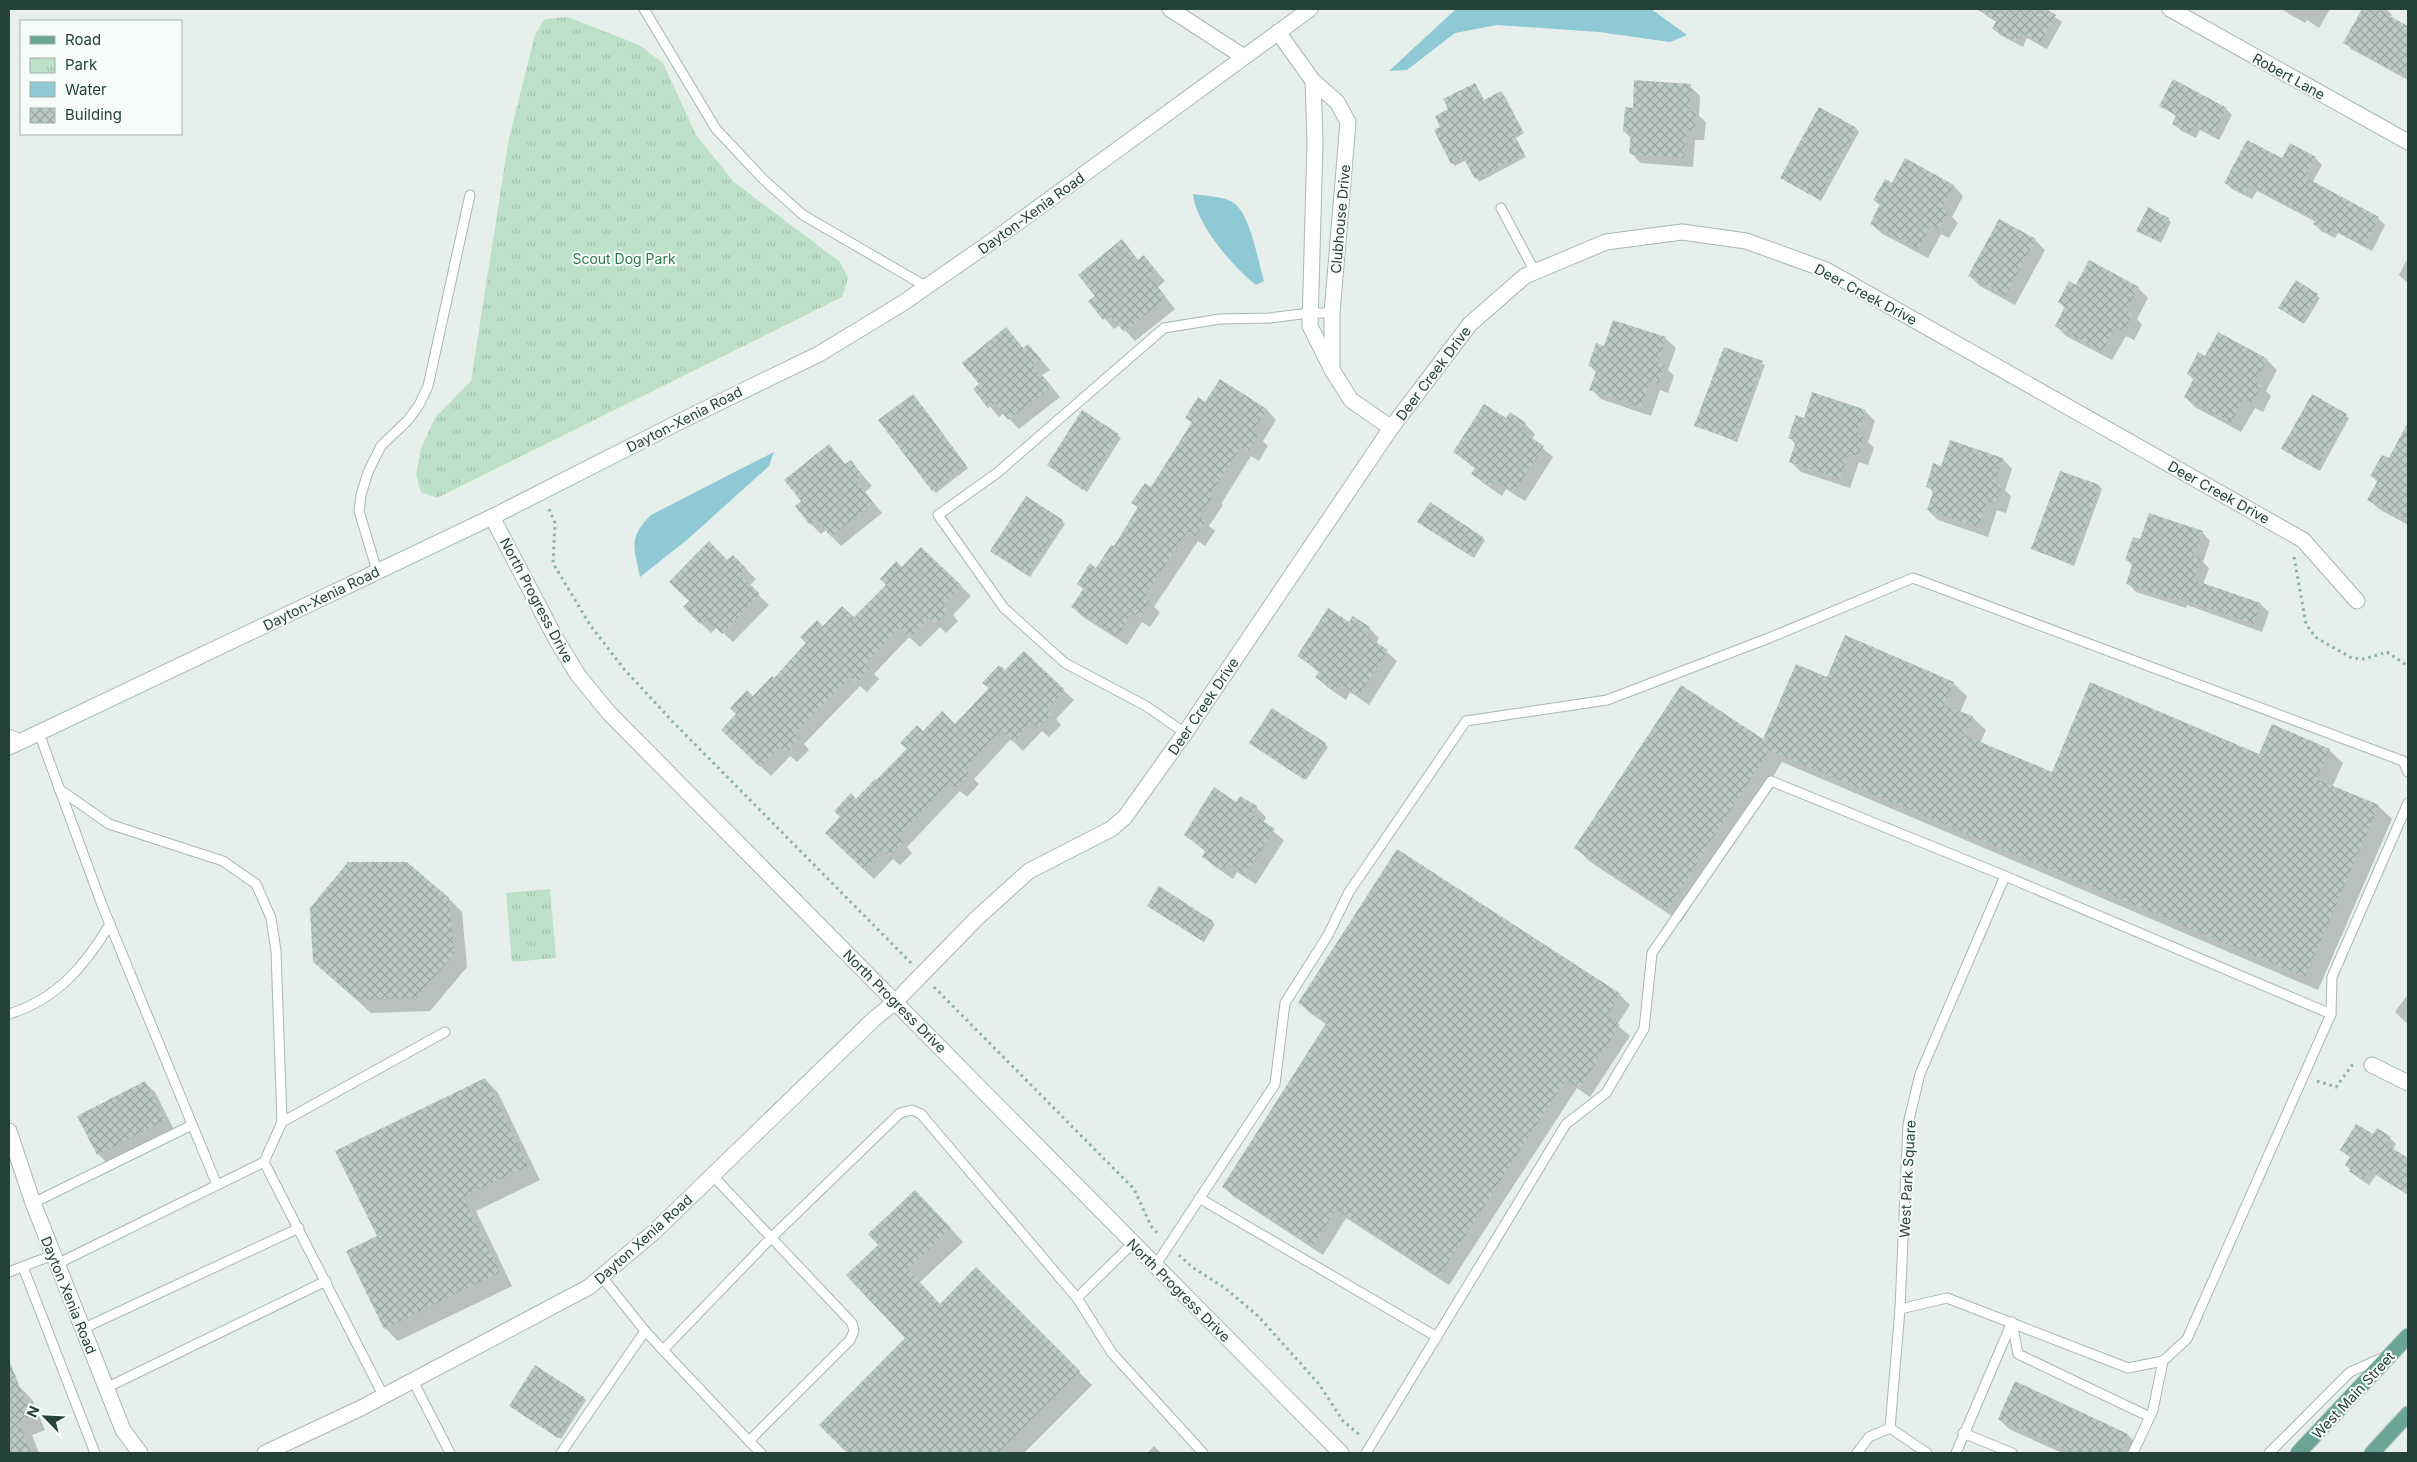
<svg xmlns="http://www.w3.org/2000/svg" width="2417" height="1462" font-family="Inter,sans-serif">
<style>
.park{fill:url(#park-tufts)}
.water{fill:#8ec9d4}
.shadow{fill:#0003}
.building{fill:url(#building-cross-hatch)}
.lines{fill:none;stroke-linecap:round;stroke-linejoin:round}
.lane-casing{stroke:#a8b8b2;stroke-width:11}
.street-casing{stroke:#a8b8b2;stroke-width:17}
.secondary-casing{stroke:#a4bbb3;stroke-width:17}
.primary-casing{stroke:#c2cac8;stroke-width:17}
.path{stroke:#86b3a5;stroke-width:3;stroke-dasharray:2.5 4;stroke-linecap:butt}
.lane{stroke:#fff;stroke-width:9}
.street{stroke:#fff;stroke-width:15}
.secondary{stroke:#fff;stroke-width:15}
.primary{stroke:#6aa596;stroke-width:15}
.labels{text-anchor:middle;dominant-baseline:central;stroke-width:4;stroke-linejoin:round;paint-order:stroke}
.street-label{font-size:14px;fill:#24423a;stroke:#f7fbf9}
.park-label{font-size:14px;fill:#2d7a4b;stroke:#f7fbf9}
</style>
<defs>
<pattern id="park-tufts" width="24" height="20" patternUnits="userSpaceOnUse" patternTransform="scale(1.25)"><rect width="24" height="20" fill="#bfe0c8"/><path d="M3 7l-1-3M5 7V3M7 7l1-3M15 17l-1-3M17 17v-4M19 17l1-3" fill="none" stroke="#a4c1ad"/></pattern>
<pattern id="building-cross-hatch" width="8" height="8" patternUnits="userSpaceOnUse" patternTransform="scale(1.25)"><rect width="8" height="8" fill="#bbcac4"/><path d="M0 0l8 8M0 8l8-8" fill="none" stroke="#98a6a0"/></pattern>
</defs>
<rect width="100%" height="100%" fill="#e6efeb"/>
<g class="park">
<polygon points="568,17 639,45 663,63 696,135 734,182 840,262 848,278 842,297 437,498 421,492 416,475 421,448 435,418 471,381 509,138 535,34 545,19"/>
<polygon points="550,889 556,958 512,962 506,893"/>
</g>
<g class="water">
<polygon points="1456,9 1651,9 1687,35 1670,42 1599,32 1497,25 1455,33 1407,70 1389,71"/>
<path d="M1193,194C1205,196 1225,196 1235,204C1251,217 1258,261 1264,281L1256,285C1233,267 1196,224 1193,194Z"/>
<path d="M774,452L769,466L688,539L640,577C634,546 628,538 651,515Z"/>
</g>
<g class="shadow">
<polygon points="1983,9 2043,9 2062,22 2047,49 2027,38 2023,47 2000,35 1994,28 1997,22 1988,17 1981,11"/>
<polygon points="2281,9 2330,9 2319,28 2307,20 2305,23"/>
<polygon points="2363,9 2386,9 2392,15 2390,17 2408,27 2408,80 2351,49 2345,42"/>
<polygon points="1475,84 1484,101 1501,92 1504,95 1524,133 1516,138 1526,157 1479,182 1466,160 1455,166 1452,163 1442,127 1450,109"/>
<polygon points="1690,86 1700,96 1699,116 1706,122 1704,140 1695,140 1693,167 1641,163 1631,153 1632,139 1624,131 1634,109"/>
<polygon points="2161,105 2226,109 2232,115 2219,140 2200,130 2196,138 2180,130 2174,123 2177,117"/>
<polygon points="1856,129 1859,132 1821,201 1782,178"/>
<polygon points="2315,158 2322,165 2312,183 2378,218 2385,225 2372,251 2338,233 2335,238 2321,231 2315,224 2316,222 2257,191 2252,199 2232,189 2225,182 2283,160"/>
<polygon points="1905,160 1954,186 1963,196 1952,217 1958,223 1949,238 1941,234 1928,258 1881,233 1871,223 1881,206 1874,200 1892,184"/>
<polygon points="2168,219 2171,222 2161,243 2137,230"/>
<polygon points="2000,221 2035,240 2045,250 2015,305 1980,286 1970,276"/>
<polygon points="1122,241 1139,261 1144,257 1165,281 1158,287 1175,309 1135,341 1120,325 1114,329 1090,301 1096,297"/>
<polygon points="2408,257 2408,283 2399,275"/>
<polygon points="2296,282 2320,298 2304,324 2280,308"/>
<polygon points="2077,286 2138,288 2148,298 2137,319 2142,325 2134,340 2126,336 2112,360 2066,336 2056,326 2065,308 2059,302"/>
<polygon points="1613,321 1666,339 1676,348 1668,370 1674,376 1668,393 1660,390 1651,416 1601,399 1591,389 1597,373 1590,366 1605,347"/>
<polygon points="1006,329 1024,349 1028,345 1050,370 1042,375 1060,397 1019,429 1004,413 999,417 975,389 981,385"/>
<polygon points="1724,348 1765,365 1737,442 1696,425"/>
<polygon points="2206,358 2267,360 2277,370 2266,391 2271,396 2263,412 2255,408 2241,432 2195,407 2185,397 2194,380 2188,373"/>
<polygon points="1220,380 1267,410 1276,420 1263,441 1268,446 1259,461 1251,456 1221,504 1223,505 1209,526 1215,531 1205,546 1198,541 1154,607 1160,612 1150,627 1142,622 1127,645 1083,617 1073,607 1084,590 1078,584 1097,569 1114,548 1139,509 1133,503 1152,489 1193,424 1187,418 1206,403"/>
<polygon points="2312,396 2349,418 2320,471 2285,451"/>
<polygon points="916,398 968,468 936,493 933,490"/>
<polygon points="1865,411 1875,421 1868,442 1874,448 1868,465 1859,462 1850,488 1801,472 1791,462 1796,445 1790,438"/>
<polygon points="1083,412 1121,438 1087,492 1048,465"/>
<polygon points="1506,420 1525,424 1535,434 1532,439 1553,457 1525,501 1506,489 1502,496 1483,483 1473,473 1476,469 1454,452"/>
<polygon points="2403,436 2408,439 2408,525 2379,509 2369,499 2378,482 2372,476 2390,460"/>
<polygon points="828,446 846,465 851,462 872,486 865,492 882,513 841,546 826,530 821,534 811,524 803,501"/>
<polygon points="2003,459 2012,469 2005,490 2011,496 2006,513 1997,510 1988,537 1938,520 1928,510 1934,493 1927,486 1942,468"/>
<polygon points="2099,486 2102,489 2074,566 2033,549"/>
<polygon points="1062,521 1065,524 1030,577 995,553"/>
<polygon points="1422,525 1482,538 1485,540 1474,558"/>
<polygon points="2202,532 2210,541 2203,562 2209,568 2203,584 2260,604 2269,612 2262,632 2187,605 2186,608 2136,592 2128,583 2133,566 2126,559 2141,541"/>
<polygon points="733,557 756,579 749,586 769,605 733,642 717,627 711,633 685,607"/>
<polygon points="902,568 961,586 971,596 953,615 958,621 946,633 940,627 920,647 909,637 874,674 879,679 867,692 860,686 804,744 809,750 797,762 790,756 771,776 723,730 753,697 774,680 823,627 854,619"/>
<polygon points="1354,618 1369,628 1379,638 1376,643 1397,661 1369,705 1350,692 1346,700 1327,687 1317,677 1320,673 1298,655 1350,624"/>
<polygon points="1005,672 1064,691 1074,700 1056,719 1061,725 1049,737 1042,731 1023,751 1011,739 974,779 979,784 967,797 960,791 907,847 912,853 900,865 893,859 874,879 826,833 923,732 955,726"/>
<polygon points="1828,678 1953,683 1967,696 1960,713 1972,717 1986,730 1980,743 2053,774 2329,750 2343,763 2332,787 2378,806 2392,819 2318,990 1782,762 1681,922 1589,861 1576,847 1763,741"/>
<polygon points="1250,743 1325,744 1328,747 1306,780"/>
<polygon points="1237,803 1256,807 1266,817 1263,823 1284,840 1256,884 1237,872 1233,879 1214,866 1204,857 1206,852 1185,835"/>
<polygon points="448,898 462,912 467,967 430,1011 371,1013 314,961"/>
<polygon points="1151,908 1212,922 1215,924 1204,942"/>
<polygon points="2408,994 2408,1024 2395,1012"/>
<polygon points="1620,995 1630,1005 1617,1025 1630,1036 1590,1097 1577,1088 1449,1285 1346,1218 1323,1255 1233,1196 1223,1186 1327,1025 1310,1013 1300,1003"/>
<polygon points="485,1079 498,1093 540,1180 476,1211 512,1286 398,1341 385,1328 379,1237"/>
<polygon points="145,1083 155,1092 174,1130 108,1164 98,1154"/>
<polygon points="2390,1138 2396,1144 2393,1150 2408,1159 2408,1195 2376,1175 2369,1185 2357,1177 2346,1165 2351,1158 2341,1150"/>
<polygon points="928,1204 963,1242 919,1283 940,1305 976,1269 1092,1385 1024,1453 849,1453 821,1425 907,1338 880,1245"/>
<polygon points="9,1376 14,1390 20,1387 33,1401 45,1430 32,1435 39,1453 9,1453"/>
<polygon points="2016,1383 2128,1435 2137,1445 2134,1453 2062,1453 2009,1429 1999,1419"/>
<polygon points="583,1398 586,1400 561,1439 513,1408"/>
<polygon points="1154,1446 1161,1453 1147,1453"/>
</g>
<g class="building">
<polygon points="1976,9 2046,9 2056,15 2040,43 2021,33 2016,42 1992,29 1997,20"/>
<polygon points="2362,9 2377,9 2408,26 2408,64 2402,75 2343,43"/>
<polygon points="2173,79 2227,108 2212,135 2194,125 2190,133 2172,124 2176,115 2159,106"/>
<polygon points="1634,80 1691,84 1689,111 1696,111 1695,131 1686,130 1684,158 1629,154 1631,132 1623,131 1625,107 1633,108"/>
<polygon points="1475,83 1484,100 1501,91 1522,130 1514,135 1524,154 1475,179 1463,157 1451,164 1434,130 1440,127 1435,116 1448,109 1443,99"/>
<polygon points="1819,107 1857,128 1818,199 1780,178"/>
<polygon points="2247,140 2282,158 2290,143 2316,157 2305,177 2379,217 2365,246 2332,228 2329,233 2313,224 2316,220 2250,185 2245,194 2224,183"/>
<polygon points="1905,158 1954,185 1942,208 1948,212 1939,229 1931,225 1918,249 1870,224 1880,204 1873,200 1885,179 1892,183"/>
<polygon points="2148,207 2169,218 2158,241 2136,231"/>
<polygon points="1999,219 2036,239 2005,296 1968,276"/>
<polygon points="1122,239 1138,260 1144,255 1156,271 1149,276 1166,298 1124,332 1110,315 1103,320 1088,301 1095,296 1078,275"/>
<polygon points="2089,260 2139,287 2126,310 2133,314 2123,331 2116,327 2102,351 2055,326 2065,306 2058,302 2069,281 2076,285"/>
<polygon points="2296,280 2318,294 2301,322 2278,308"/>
<polygon points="1613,320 1666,337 1658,362 1665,365 1658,384 1650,381 1641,407 1589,390 1597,369 1588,366 1596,343 1604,346"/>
<polygon points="1006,327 1023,348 1028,344 1041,359 1033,365 1051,387 1008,420 995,403 988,408 973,389 979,384 962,363"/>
<polygon points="2218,332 2268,359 2255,382 2262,385 2252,403 2244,398 2231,423 2184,397 2194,378 2187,374 2198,352 2205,356"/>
<polygon points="1724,347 1763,361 1734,440 1694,426"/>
<polygon points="1220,379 1267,409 1253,432 1259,435 1248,452 1241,447 1211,493 1214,495 1199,517 1206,521 1195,537 1187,532 1144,597 1150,601 1140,618 1132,613 1117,636 1071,607 1084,588 1077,584 1090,563 1096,568 1111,545 1114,546 1138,507 1131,503 1145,483 1151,487 1192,422 1185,418 1198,397 1205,402"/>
<polygon points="1812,392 1866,410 1857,435 1864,437 1858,456 1849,453 1840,479 1789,462 1796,441 1788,438 1796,415 1804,418"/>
<polygon points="913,394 966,465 932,491 878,420"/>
<polygon points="2312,394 2347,414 2316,469 2281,449"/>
<polygon points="1484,404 1506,418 1510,412 1526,423 1521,431 1544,446 1514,492 1496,480 1491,487 1471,474 1476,467 1453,452"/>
<polygon points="1082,410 1119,434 1083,490 1047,465"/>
<polygon points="2408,422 2408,521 2367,500 2378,480 2370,476 2382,455 2389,458"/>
<polygon points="1950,440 2003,458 1995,483 2002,485 1996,504 1987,501 1978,527 1927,510 1934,489 1926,487 1933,463 1941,466"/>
<polygon points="829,444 845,464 851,460 863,476 856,481 873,503 831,537 817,520 810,525 795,506 801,501 784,480"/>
<polygon points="2060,471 2100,485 2071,564 2031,549"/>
<polygon points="1026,496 1063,520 1027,575 990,551"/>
<polygon points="1430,502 1483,537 1471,556 1417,522"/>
<polygon points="2149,513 2203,531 2194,556 2201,558 2194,580 2261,603 2254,624 2179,598 2178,601 2126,584 2133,562 2125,560 2133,537 2140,539"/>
<polygon points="709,541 727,560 733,555 747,569 740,575 760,594 722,634 706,618 700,624 683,607 689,601 669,582"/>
<polygon points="921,547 962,586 944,605 949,610 936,624 929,618 910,638 899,628 865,664 870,669 856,683 850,677 794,734 800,739 786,753 780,747 760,767 721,730 736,714 730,708 747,690 753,696 772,676 774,678 806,643 800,637 817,620 823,626 842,606 854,617 886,585 880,579 896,561 902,567"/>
<polygon points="1328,608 1349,622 1353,616 1370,627 1365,635 1388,650 1359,696 1340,683 1335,691 1315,677 1320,671 1297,656"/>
<polygon points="1845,635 1954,682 1944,706 1973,716 1964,735 2052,772 2090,682 2259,754 2272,724 2330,749 2316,779 2379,805 2305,977 1769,750 1667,910 1574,848 1681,685 1763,739 1796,664 1827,677"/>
<polygon points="1024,651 1065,690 1047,709 1052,714 1038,728 1032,722 1013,742 1001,730 965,769 970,774 956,788 950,782 898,837 903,842 889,856 883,850 864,870 825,833 840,817 834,811 851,793 856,799 875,779 876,780 907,749 900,743 917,725 923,731 942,711 955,724 989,688 982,683 999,665 1005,670"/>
<polygon points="1272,708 1326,743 1303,779 1249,743"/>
<polygon points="1214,787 1236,802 1240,796 1257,806 1252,814 1275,829 1245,875 1227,863 1222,870 1202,857 1206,850 1184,835"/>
<polygon points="1397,849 1621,994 1607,1016 1620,1025 1580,1088 1566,1079 1439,1276 1336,1209 1313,1246 1222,1187 1327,1022 1298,1003"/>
<polygon points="348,862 407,862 449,898 454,954 416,998 357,1000 313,962 310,908"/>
<polygon points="1159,886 1213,921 1201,940 1147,906"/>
<polygon points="485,1078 528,1166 463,1197 500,1272 384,1329 346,1251 377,1236 335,1151"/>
<polygon points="145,1081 165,1120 97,1155 77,1116"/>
<polygon points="2356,1124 2373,1134 2377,1128 2391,1137 2386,1144 2408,1158 2408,1194 2369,1170 2362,1180 2349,1171 2351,1169 2345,1165 2350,1157 2340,1150"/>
<polygon points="915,1190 951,1228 908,1269 940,1304 976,1267 1080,1371 998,1453 847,1453 819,1425 905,1338 846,1275 878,1245 868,1234"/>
<polygon points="9,1360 32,1417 19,1422 31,1453 9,1453"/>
<polygon points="535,1365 584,1397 558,1438 509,1406"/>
<polygon points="2015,1381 2128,1434 2119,1453 2072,1453 1998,1419"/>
</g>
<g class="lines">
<g class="lane-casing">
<g id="lane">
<polyline points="644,9 716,129 763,179 803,215 927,287"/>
<polyline points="1501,208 1535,272"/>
<polyline points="377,571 359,511 361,495 368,472 381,446 408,420 419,405 428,386 470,195"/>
<polyline points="39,733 102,905 217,1185"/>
<polyline points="1185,733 1146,706 1065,663 1004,608 938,515 997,473 1164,328 1220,319 1269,318 1310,313 1332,313"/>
<polyline points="9,734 23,740"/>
<polyline points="59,789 109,824 223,861 256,884 271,918 276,951 282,1122 264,1162"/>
<path d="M9,1014C57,999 85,966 110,924"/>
<polyline points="282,1122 445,1032"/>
<polyline points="1199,1198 1437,1337"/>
<polyline points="33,1203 192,1125"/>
<polyline points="57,1264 264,1162 383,1395"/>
<polyline points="1155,1266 1275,1084 1285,1003 1328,935 1349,892 1466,721 1607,700 1769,638 1913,578 2403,761 2408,772"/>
<polyline points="23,1267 95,1453"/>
<polyline points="9,1272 53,1255"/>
<polyline points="1077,1298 1112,1353 1203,1453"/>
<polyline points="1900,1309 1947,1298 2128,1368 2163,1361 2187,1339 2331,1014 2332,977 2408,803"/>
<polyline points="2012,1322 2018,1354 2150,1417"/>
<polyline points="82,1329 299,1228"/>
<polyline points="645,1331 749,1441 850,1340 854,1331 852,1323 713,1176"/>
<polyline points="663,1350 771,1238 900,1113 912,1110 921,1114 1077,1298 1133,1243"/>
<polyline points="412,1379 450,1453"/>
<polyline points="106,1388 326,1281"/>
<polyline points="1890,1428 1927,1453"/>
<polyline points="1963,1433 2012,1453"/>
<polyline points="749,1441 761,1453"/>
<polyline points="561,1453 645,1331 602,1277"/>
<polyline points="1366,1453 1566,1124 1606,1093 1616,1076 1644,1029 1652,953 1771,781 2005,876 2331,1014"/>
<polyline points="1857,1453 1869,1437 1890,1428 1900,1309 1908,1124 1920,1074 2005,876"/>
<polyline points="1956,1453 2012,1322"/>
<polyline points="2133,1453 2153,1410 2163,1361"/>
<polyline points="2269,1453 2350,1372 2384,1357"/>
</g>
</g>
<g class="street-casing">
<g id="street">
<polyline points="1170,9 1244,57"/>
<polyline points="2170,9 2408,142"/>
<polyline points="1278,32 1313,81 1337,102 1348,122 1332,313 1332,366"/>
<polyline points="1313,81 1315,142 1310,326 1332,370 1351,400 1391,428"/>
<polyline points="2372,1065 2408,1083"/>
<polyline points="9,1131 33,1203 123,1430 140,1453"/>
<polyline points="265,1453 361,1408 589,1287 654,1232 874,1019 895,1002 977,918 1029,871 1111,829 1125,817 1185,733 1391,428 1470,324 1525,276 1606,242 1682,232 1746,241 1826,270 2303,540 2357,601"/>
</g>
</g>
<g class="secondary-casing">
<g id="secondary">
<polyline points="492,517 556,639 578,675 609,713 1341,1453"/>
<polyline points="9,747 492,517 683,420 819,354 903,303 998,237 1310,9"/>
</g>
</g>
<g class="primary-casing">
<g id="primary">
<polyline points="2298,1453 2408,1336"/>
<polyline points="2372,1453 2408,1414"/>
</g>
</g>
<g class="path">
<polyline points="549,509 555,523 553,563 590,625 624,669 673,722 911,963"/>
<polyline points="2294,557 2306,624 2315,637 2352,658 2364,659 2387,652 2408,666"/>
<polyline points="934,987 1134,1189 1151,1226 1158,1234"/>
<polyline points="2317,1081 2336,1087 2353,1064"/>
<polyline points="1179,1255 1192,1267 1225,1288 1258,1316 1319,1384 1343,1421 1361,1436"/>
</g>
<use href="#lane" class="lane"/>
<use href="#street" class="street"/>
<use href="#secondary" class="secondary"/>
<use href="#primary" class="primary"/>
</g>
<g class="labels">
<g class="street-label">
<text transform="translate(2289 76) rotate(29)">Robert Lane</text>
<text transform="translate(1031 213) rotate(-36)">Dayton-Xenia Road</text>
<text transform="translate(1340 219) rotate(-85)">Clubhouse Drive</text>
<text transform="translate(1866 294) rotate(28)">Deer Creek Drive</text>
<text transform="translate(1433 373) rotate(-53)">Deer Creek Drive</text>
<text transform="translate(684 419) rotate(-27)">Dayton-Xenia Road</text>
<text transform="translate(2219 492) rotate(29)">Deer Creek Drive</text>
<text transform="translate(321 598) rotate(-26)">Dayton-Xenia Road</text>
<text transform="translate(537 600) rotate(62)">North Progress Drive</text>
<text transform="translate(1203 706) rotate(-56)">Deer Creek Drive</text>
<text transform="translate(895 1001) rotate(45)">North Progress Drive</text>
<text transform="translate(1907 1179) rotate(-87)">West Park Square</text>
<text transform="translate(643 1239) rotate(-42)">Dayton Xenia Road</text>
<text transform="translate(1179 1290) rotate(45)">North Progress Drive</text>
<text transform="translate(69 1295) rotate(68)">Dayton Xenia Road</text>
<text transform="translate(2353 1395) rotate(-47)">West Main Street</text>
</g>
<g class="park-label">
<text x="624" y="258">Scout Dog Park</text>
</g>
</g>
<rect width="2417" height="1462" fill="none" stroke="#24423a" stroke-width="20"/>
<rect x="20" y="20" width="162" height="115" fill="#f7fbf9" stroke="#a3b1ad"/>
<rect x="30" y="36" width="25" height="8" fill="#6aa596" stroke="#a3b1ad"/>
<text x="65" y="45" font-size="15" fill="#24423a">Road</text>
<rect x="30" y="58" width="25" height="15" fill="url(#park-tufts)" stroke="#a3b1ad"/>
<text x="65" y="70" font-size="15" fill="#24423a">Park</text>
<rect x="30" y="82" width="25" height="15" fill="#8ec9d4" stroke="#a3b1ad"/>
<text x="65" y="95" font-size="15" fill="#24423a">Water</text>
<rect x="30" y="108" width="25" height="15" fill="url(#building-cross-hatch)" stroke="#a3b1ad"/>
<text x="65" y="120" font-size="15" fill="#24423a">Building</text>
<g transform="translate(45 1417) rotate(294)" stroke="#f7fbf9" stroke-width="4" paint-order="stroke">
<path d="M0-4L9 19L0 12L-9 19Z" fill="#24423a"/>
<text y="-8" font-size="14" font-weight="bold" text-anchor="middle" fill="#24423a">N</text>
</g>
</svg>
